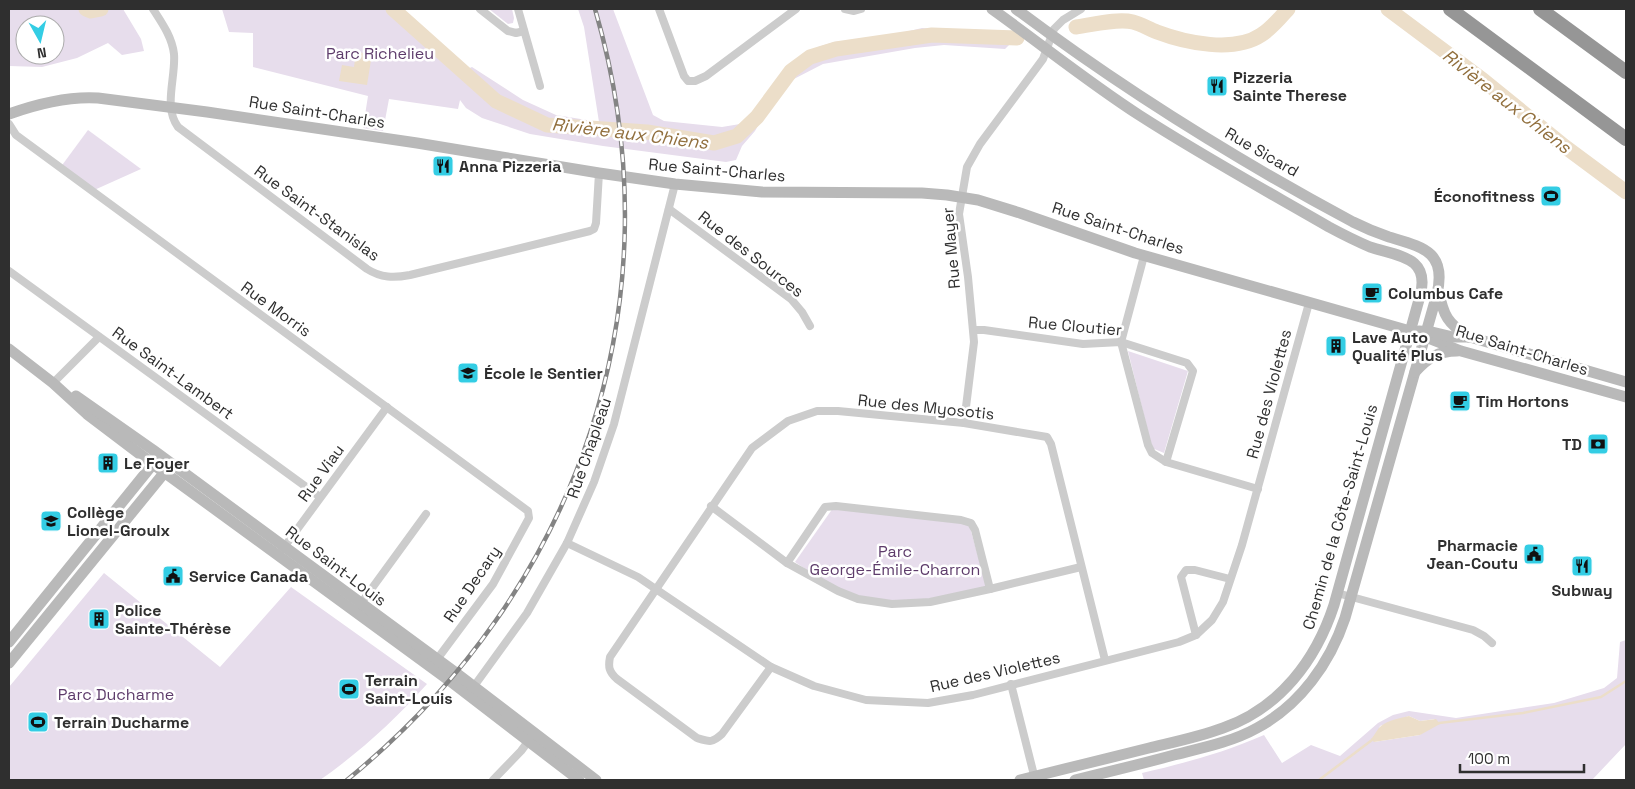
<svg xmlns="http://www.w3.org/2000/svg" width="1635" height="789" font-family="'Space Grotesk',sans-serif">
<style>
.green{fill:#e7ddec;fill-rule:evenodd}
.water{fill:#ecdec9}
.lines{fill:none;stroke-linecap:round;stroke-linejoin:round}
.stream{stroke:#ecdec9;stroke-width:2.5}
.river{stroke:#ecdec9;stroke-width:15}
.street{stroke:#ccc;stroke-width:8}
.secondary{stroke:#b9b9b9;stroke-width:11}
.highway{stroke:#969696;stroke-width:14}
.rail-casing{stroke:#848484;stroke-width:4.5}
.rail{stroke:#fff;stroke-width:2.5;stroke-dasharray:8;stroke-linecap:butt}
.labels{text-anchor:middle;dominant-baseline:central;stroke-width:5;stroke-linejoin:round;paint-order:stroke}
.park-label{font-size:16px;fill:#5e3c6b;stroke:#fff}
.poi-label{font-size:16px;font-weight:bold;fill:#2f2f2f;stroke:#fff;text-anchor:start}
.street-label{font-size:16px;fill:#2f2f2f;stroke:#fff}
.water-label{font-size:18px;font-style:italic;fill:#916f3d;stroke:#fff}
</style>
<rect width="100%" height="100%" fill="#fff"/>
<g class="green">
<path d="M9,9H123L141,39L144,51L122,55L108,43L77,58L42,67L9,66ZM25,25H55V55H25Z"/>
<polygon points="222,9 398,9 465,70 472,67 523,100 556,115 599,122 584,27 578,9 613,9 653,115 664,121 722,127 740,124 753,113 779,77 801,58 818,47 834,42 884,37 922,28 999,35 1006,37 1010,44 1005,49 944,45 915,48 823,64 790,81 778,91 755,131 742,146 736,160 726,162 603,146 530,134 482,118 466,108 460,100 458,109 389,99 383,131 363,128 368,96 253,67 253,33 229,32"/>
<polygon points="489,9 512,9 514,18 513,23 508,24"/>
<polygon points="88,130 141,169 92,191 60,168"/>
<polygon points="1128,351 1188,371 1164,453 1152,448"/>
<polygon points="833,508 969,524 987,588 939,600 892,604 838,591 795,562"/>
<path d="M104,573L220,667L291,587L427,684C395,720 360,752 320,780H9V687Z"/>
<path d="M1626,640V744L1592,780H1144L1142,773C1185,763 1223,753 1264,735L1282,763L1311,745L1340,756L1378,723L1393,715L1409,711L1456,718L1554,703L1604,688L1617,678L1620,642ZM1409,716L1420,721L1435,719L1420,735L1374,742L1380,726Z"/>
</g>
<g class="water">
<polygon points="356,52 372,54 367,85 339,81 342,65 354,67"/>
<path d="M1409,716L1420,721L1436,719L1440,724L1420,735L1374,742L1371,739C1375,735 1377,729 1381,726C1388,720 1401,718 1409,716Z"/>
</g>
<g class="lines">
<g class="stream">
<polyline points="1439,723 1523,713 1601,697 1626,681"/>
<polyline points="1319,780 1372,740"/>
</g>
<g class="river">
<polyline points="86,9 91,11 101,9"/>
<polyline points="393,9 496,101 547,125 647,132 714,143 737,136 757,117 791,71 810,57 836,49 932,35 1017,38"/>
<polyline points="1388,9 1483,80 1564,146 1626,192"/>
<path d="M1076,27C1092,25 1117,18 1133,22C1141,24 1149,29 1157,32C1186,43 1234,53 1261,35C1271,29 1280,18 1288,9"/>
</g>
<g class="street">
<path d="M153,9C162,23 172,37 174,54C176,77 163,107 178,127L367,269C381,278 394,278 410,275L590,231L594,229L596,223L599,173"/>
<polyline points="480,9 508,31 516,33 524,31"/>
<polyline points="518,9 540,86"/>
<polyline points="659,9 684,76 688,81 695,81 706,76 796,9"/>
<polyline points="845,9 854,11 861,9"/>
<polyline points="9,124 16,135 528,511 529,518 493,584 435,662"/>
<polyline points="669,209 791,299 802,312 810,326"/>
<polyline points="1144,256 1121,342 1148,445 1152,453 1166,462 1258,489"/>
<polyline points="9,271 320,497"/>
<polyline points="974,330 984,330 1083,344 1121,342 1187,363 1193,371 1166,462"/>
<polyline points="53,383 99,337"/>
<polyline points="964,423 974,342 968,277 959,214 967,167 980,144 1043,59 1054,29 1063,20 1081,9"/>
<polyline points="711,506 787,563 838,591 858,599 892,604 930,602 990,589 1081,567"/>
<polyline points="567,543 638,577 771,667 814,686 866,700 928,703 973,695 1179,642 1196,635 1212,620 1223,602 1242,545 1309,303"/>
<polyline points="282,550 387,407"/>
<polyline points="787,563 825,507 836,506 961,520 971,523 975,530 990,589"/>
<polyline points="1337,593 1473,630 1484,636 1492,643"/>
<polyline points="359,606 426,514"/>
<polyline points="1196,635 1181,577 1186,570 1195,570 1230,579"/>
<path d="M771,667L722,734C712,743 710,742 697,738L617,679C609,672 608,667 610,657L752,448L788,421L817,411H838L964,423L1047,437L1051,444L1105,660"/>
<polyline points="1011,684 1035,779"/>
<polyline points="472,689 527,613 567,543 594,482 614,424 675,184"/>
<polyline points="493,780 521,751 530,739"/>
</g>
<g class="secondary">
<path d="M992,9C1041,44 1088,82 1139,115C1201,155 1265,190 1329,227C1342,234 1356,241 1370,247C1397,256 1431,256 1420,296L1334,605C1316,660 1280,708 1223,728C1199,737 1174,742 1149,748C1106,759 1063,769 1020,780"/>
<path d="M1016,9C1123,89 1235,159 1353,222C1365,228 1377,233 1389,237C1422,247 1447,251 1437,294L1345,618C1330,663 1300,705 1257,728C1232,742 1202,748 1174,755C1141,764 1108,772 1075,780"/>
<path d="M9,114C37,104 67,96 98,98L207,112L417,143L599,173L675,184L762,192L922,193L947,195L978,200L1020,213L1135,253L1410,331L1461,351L1626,397"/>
<path d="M1439,292C1443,315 1448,324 1469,337"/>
<polyline points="1419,331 1432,332 1453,337 1470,337 1626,382"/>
<polyline points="9,349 53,383 87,414 153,464 450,681 579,780"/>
<path d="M1415,372C1428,358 1438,351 1457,351"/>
<polyline points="76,396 153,450 456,673 596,780"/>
<polyline points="9,642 157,459"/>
<polyline points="9,663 169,467"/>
</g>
<g class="highway">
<polyline points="1450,9 1626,139"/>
<polyline points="1540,9 1626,72"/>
</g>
<g class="rail-casing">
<path id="rail" d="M347,780C580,590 680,300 595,9"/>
</g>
<use href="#rail" class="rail"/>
</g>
<defs>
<g id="restaurant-square" transform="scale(1.125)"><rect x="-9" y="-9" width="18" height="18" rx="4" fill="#33cde4" stroke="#fff"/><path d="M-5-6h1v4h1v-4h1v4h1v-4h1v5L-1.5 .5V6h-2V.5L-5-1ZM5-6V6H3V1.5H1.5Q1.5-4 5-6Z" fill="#111"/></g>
<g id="stadium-square" transform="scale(1.125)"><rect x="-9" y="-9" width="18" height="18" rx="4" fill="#33cde4" stroke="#fff"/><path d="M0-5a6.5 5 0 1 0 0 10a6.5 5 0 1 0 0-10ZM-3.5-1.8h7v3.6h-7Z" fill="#111"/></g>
<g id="cafe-square" transform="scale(1.125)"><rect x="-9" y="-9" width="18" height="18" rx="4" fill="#33cde4" stroke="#fff"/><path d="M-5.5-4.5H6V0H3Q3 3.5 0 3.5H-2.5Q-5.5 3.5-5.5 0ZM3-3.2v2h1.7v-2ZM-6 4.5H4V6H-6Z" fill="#111"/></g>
<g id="building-square" transform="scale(1.125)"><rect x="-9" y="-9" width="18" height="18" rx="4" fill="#33cde4" stroke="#fff"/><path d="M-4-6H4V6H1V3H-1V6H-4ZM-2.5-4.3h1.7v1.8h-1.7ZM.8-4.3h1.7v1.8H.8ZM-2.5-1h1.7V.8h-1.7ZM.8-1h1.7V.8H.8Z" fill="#111"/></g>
<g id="school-square" transform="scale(1.125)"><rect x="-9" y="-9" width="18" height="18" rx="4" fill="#33cde4" stroke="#fff"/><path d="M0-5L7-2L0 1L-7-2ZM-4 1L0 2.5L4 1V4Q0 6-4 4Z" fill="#111"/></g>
<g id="bank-square" transform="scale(1.125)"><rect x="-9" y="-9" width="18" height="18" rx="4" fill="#33cde4" stroke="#fff"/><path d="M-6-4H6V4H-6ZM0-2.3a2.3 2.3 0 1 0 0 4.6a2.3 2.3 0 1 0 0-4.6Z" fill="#111"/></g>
<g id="university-square" transform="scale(1.125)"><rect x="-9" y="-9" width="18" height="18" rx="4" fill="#33cde4" stroke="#fff"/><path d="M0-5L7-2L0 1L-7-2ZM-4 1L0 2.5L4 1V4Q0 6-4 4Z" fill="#111"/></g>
<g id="civic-square" transform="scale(1.125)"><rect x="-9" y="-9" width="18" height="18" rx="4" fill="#33cde4" stroke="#fff"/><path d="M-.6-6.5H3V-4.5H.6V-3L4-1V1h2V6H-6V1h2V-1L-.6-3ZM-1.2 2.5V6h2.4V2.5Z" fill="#111"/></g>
</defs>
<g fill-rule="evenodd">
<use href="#restaurant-square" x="1217" y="86"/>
<use href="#restaurant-square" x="443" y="166"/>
<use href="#stadium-square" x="1551" y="196"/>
<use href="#cafe-square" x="1372" y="293"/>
<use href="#building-square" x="1336" y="346"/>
<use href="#school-square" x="468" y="373"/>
<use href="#cafe-square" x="1460" y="401"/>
<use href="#bank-square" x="1598" y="444"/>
<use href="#building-square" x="108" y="463"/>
<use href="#university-square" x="51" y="521"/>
<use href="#civic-square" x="1534" y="554"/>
<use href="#restaurant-square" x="1582" y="566"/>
<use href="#civic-square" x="173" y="576"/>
<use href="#building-square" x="99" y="619"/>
<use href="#stadium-square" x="349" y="689"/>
<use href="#stadium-square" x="38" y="722"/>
</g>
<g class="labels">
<g class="park-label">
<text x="380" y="53">Parc Richelieu</text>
<text x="895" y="551">Parc<tspan x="895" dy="18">George-Émile-Charron</tspan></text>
<text x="116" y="694">Parc Ducharme</text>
</g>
<g class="poi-label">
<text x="1233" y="77">Pizzeria<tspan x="1233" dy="18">Sainte Therese</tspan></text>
<text x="459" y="166">Anna Pizzeria</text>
<text x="1535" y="196" text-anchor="end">Éconofitness</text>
<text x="1388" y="293">Columbus Cafe</text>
<text x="1352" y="337">Lave Auto<tspan x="1352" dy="18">Qualité Plus</tspan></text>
<text x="484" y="373">École le Sentier</text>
<text x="1476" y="401">Tim Hortons</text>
<text x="1582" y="444" text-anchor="end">TD</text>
<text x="124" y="463">Le Foyer</text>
<text x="67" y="512">Collège<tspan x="67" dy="18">Lionel-Groulx</tspan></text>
<text x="1518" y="545" text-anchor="end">Pharmacie<tspan x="1518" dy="18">Jean-Coutu</tspan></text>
<text x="189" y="576">Service Canada</text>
<text x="1582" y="590" text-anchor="middle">Subway</text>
<text x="115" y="610">Police<tspan x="115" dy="18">Sainte-Thérèse</tspan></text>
<text x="365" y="680">Terrain<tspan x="365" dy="18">Saint-Louis</tspan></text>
<text x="54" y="722">Terrain Ducharme</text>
</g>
<g class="street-label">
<text transform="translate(317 112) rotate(9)">Rue Saint-Charles</text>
<text transform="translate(1262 152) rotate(30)">Rue Sicard</text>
<text transform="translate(717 170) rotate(5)">Rue Saint-Charles</text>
<text transform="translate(317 213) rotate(36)">Rue Saint-Stanislas</text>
<text transform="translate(1118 228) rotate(18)">Rue Saint-Charles</text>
<text transform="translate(951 248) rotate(-95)">Rue Mayer</text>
<text transform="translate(751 254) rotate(38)">Rue des Sources</text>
<text transform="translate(276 309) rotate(36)">Rue Morris</text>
<text transform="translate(1075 326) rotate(5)">Rue Cloutier</text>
<text transform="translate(1522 350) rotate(17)">Rue Saint-Charles</text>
<text transform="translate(173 373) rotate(36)">Rue Saint-Lambert</text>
<text transform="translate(1269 394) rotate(-75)">Rue des Violettes</text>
<text transform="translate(926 407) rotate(6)">Rue des Myosotis</text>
<text transform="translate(589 448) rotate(-71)">Rue Chapleau</text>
<text transform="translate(321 473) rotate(-54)">Rue Viau</text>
<text transform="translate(1340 517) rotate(-74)">Chemin de la Côte-Saint-Louis</text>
<text transform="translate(336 566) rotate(37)">Rue Saint-Louis</text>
<text transform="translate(472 584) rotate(-56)">Rue Decary</text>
<text transform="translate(995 672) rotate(-13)">Rue des Violettes</text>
</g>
<g class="water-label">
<text transform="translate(1507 101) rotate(38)">Rivière aux Chiens</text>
<text transform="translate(630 133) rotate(7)">Rivière aux Chiens</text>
</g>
</g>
<rect width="1635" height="789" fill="none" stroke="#2f2f2f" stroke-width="20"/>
<g transform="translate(40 40) rotate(172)"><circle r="24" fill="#ffffff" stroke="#acacac"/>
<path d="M0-4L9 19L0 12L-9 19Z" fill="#33cde4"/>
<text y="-8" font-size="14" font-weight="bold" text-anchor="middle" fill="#2f2f2f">N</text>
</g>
<path d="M1460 764v8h124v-8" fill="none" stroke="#2f2f2f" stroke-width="2.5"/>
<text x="1468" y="764" font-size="15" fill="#2f2f2f" stroke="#ffffff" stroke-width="4" paint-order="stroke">100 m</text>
</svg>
